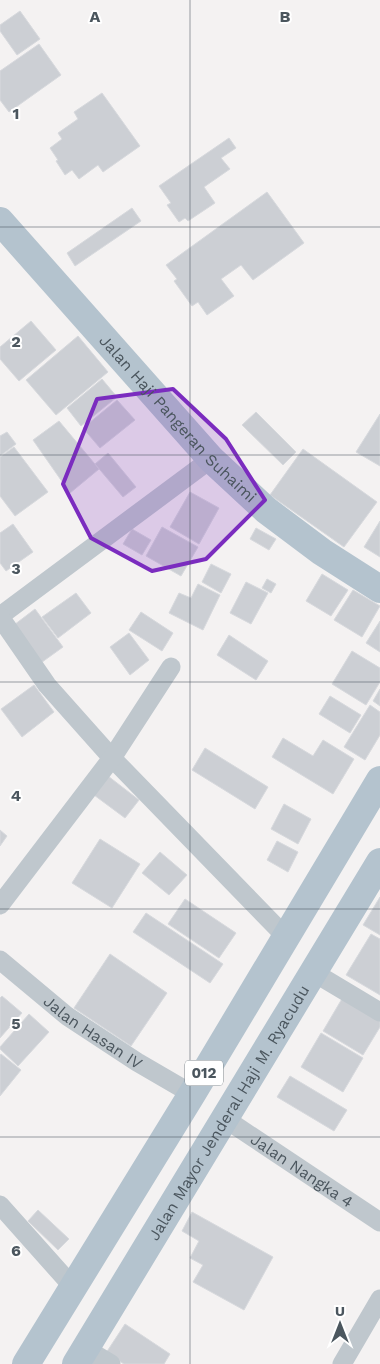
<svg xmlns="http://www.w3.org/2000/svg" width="380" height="1364" font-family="'Work Sans',sans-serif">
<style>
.building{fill:#cccfd4;stroke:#d7d9dd}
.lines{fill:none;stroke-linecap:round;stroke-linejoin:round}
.street{stroke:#bfc7cd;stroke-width:19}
.primary{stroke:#b4c3ce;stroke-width:28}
.marked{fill:#7b2cbf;fill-opacity:0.2;stroke:#7b2cbf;stroke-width:4;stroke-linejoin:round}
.grid{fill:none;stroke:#4b565e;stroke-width:1;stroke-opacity:0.55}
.labels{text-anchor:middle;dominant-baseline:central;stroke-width:4;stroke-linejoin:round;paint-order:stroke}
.shield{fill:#fff;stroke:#81898e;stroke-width:1}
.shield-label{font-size:15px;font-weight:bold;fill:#4b565e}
.street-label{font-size:16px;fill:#4b565e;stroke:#fff}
.grid-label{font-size:16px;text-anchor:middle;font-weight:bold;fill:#4b565e;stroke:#fff;stroke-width:4;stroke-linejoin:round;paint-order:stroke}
</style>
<rect width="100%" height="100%" fill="#f4f2f2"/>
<g class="building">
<polygon points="20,11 40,39 17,55 0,31 0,25"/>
<polygon points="39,44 61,75 9,112 0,100 0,71"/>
<polygon points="102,93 140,146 103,172 98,165 79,179 72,170 65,175 56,161 58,160 50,148 62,139 58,133 78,119 74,112"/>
<polygon points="229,138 236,148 221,158 230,169 204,187 215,203 188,221 185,218 179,222 167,205 171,203 159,186"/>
<polygon points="267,192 304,243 253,280 241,265 221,279 234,296 207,315 198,302 192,306 174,281 177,279 166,265"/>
<polygon points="132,208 141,221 75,266 67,253"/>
<polygon points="31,321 56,350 19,381 0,359 0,347"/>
<polygon points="78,336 108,372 56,415 26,380"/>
<polygon points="102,379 117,397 81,426 67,408"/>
<polygon points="117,400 135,420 100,448 83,428"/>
<polygon points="256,412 296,452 283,465 242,425"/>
<polygon points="380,414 380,466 356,452"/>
<polygon points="59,421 99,469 70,493 33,440"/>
<polygon points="7,432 16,444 0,456 0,436"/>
<polygon points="14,447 48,492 15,516 0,496 0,457"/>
<polygon points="303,449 377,502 344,547 270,495"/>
<polygon points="108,453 136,487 123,497 95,464"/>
<polygon points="190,492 219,508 199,544 170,527"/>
<polygon points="380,521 380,557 364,547"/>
<polygon points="13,524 33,552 6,571 0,563 0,533"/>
<polygon points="162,527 198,547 181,576 146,556"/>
<polygon points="256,528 276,539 269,550 250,539"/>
<polygon points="132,529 151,540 142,555 123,544"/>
<polygon points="211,564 231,574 221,593 202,582"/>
<polygon points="322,574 348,590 331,616 306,601"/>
<polygon points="267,579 276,584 271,593 262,588"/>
<polygon points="246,582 268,593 251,624 230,613"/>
<polygon points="198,584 220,595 203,630 169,613 179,593 191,598"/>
<polygon points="353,590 380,606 362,637 334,620"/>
<polygon points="76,593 91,613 58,638 42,617"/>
<polygon points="35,609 63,647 38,665 10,628"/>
<polygon points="141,612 173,633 162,651 129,630"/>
<polygon points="380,621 380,652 366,643"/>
<polygon points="129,633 149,660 130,675 110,647"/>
<polygon points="229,635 268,661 256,680 217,655"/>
<polygon points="352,651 380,668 380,682 366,705 332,684"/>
<polygon points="34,685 54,712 22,737 1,709"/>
<polygon points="380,689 380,706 373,701"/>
<polygon points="330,696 361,715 350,733 319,714"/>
<polygon points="370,705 380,712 380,735 365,760 344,747"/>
<polygon points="283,738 313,756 323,740 354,759 333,794 272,757"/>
<polygon points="205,748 268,787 255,809 192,770"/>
<polygon points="108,776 139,800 125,818 94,795"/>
<polygon points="284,804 311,819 298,844 271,829"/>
<polygon points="0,830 7,836 0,846"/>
<polygon points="100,839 140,864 112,908 72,883"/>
<polygon points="277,841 298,852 288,872 267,860"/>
<polygon points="160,852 187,875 169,895 142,873"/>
<polygon points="380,897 380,935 363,925"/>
<polygon points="185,899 236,933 219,958 168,924"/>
<polygon points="146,913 223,964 210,983 133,932"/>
<polygon points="371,934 380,939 380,995 346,975"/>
<polygon points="110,954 167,993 131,1046 74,1008"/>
<polygon points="2,996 22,1013 0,1038 0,998"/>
<polygon points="343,997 380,1020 380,1027 363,1055 323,1031"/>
<polygon points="29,1014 49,1032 18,1066 0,1049 0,1047"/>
<polygon points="321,1033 363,1058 343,1092 301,1067"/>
<polygon points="1,1054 21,1070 0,1096 0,1055"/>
<polygon points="290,1076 347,1110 334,1131 277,1097"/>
<polygon points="38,1210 69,1239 58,1250 28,1221"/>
<polygon points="192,1212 273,1257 244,1310 193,1282 203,1265 190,1258 199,1241 182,1231"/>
<polygon points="125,1324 170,1354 164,1364 124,1364 106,1353"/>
</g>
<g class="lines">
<g class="street">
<polyline points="0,616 211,459"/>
<polyline points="0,617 47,685 112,758 286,937"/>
<polyline points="0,905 112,758 171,667"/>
<path id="s1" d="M0,960L67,1016L137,1062L192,1094"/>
<polyline points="313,972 380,1012"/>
<path id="s2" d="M224,1118L380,1222"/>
<polyline points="0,1205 73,1287"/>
<polyline points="86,1349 111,1364"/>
<polyline points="342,1364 380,1299"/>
</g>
<g class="primary">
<path id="s3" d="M0,221L211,459L266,510L322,552L380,589"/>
<polyline points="26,1364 192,1094 380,780"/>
<path id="s4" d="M76,1364L380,862"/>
</g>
</g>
<path class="marked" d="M173,389L226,439L265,500L206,559L152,571L91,538L63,484L97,399Z"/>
<path class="grid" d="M190,0V1364M0,227H380M0,455H380M0,682H380M0,909H380M0,1137H380"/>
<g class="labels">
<rect class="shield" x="185" y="1060.5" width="38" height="25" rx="4"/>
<g class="shield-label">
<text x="204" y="1073">012</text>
</g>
<g class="street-label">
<text stroke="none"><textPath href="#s3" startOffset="266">Jalan Haji Pangeran Suhaimi</textPath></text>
<text stroke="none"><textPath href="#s1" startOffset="118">Jalan Hasan IV</textPath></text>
<text stroke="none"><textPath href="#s4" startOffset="294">Jalan Mayor Jenderal Haji M. Ryacudu</textPath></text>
<text stroke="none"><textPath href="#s2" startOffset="94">Jalan Nangka 4</textPath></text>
</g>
</g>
<g class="grid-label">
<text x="95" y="22">A</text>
<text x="285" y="22">B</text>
<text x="16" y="119">1</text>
<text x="16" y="347">2</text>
<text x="16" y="574">3</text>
<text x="16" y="801">4</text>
<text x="16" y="1029">5</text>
<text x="16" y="1256">6</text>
</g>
<g transform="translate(340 1324)" stroke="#ffffff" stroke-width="4" paint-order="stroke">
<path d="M0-4L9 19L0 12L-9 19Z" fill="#4b565e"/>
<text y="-8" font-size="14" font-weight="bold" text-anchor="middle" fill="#4b565e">U</text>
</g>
</svg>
